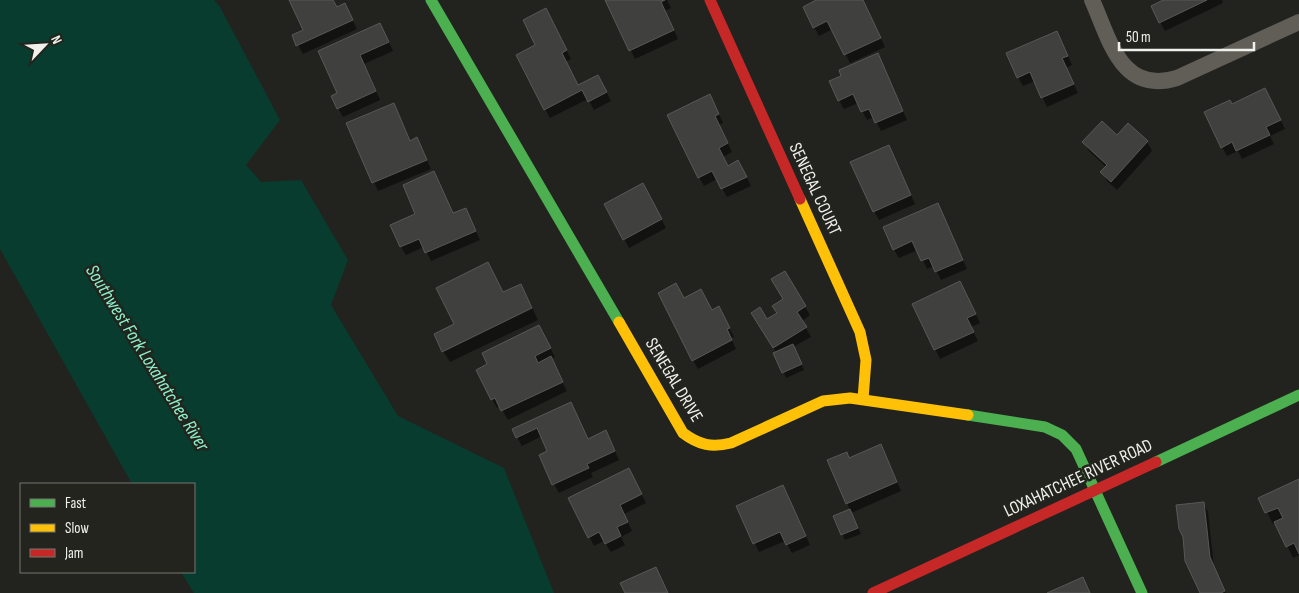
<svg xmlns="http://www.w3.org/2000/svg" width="1299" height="593" font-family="'Sofia Sans Condensed',sans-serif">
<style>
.water{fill:#073c2e}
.shadow{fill:#0007}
.building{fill:#40413f;stroke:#585957}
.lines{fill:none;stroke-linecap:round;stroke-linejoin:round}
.street{stroke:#605e56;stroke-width:16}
.fast{stroke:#4caf50;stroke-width:11}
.slow{stroke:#ffc107;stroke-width:11}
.jam{stroke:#c62828;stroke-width:11}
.labels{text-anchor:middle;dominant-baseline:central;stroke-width:5;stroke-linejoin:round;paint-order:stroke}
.street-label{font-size:18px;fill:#f0f1ed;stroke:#23241e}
.water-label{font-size:19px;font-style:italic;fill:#8bf1cc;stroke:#23241e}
</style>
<rect width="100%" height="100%" fill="#22231f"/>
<polygon class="water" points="0,0 214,0 220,7 280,120 246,165 261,182 301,180 348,260 331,305 398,416 504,468 554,593 194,593 181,572 194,572 194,484 132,484 0,249"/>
<g class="shadow">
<polygon points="290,0 333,0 337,8 349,13 357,29 303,54 293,36 304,31"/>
<polygon points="606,0 667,0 671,8 665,11 678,39 635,59"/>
<polygon points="819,0 863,0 885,47 850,63 833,29 819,36 814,27"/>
<polygon points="1166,0 1222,0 1223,3 1165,31 1152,7"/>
<polygon points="550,18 571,59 565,62 578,87 603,85 611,101 594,110 588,99 550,118 545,109 537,46"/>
<polygon points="385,34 393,51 364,64 380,100 343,117 338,108 338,94 320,52"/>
<polygon points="1061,41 1072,65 1066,68 1078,93 1047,107 1035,81 1023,86 1018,77"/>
<polygon points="882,64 907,120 881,131 874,117 867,120 858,103 844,109 839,100"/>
<polygon points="1270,98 1285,129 1270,136 1274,144 1242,159 1238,151 1227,156 1222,147 1232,105"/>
<polygon points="714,104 723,123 719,125 732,152 723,157 728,167 743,170 751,186 727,197 717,179 704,186 699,177"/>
<polygon points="348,124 410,142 417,139 431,169 378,191"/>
<polygon points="1128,125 1147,142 1152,151 1117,190 1107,181 1102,172 1106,167 1089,151 1084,143 1117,137"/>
<polygon points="893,155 915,204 879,220 874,211"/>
<polygon points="648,193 666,228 629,248 606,204"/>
<polygon points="938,204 967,269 941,280 934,266 927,269 918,250 899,258 894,250"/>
<polygon points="417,215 453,215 470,218 480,240 431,261 424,247 406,255 401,247"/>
<polygon points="784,273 810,315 802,321 811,337 793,347 804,370 786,378 776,352 753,313 767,321 778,314 784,300"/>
<polygon points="965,291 980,323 971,327 978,341 940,359 914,304"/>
<polygon points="503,294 527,297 538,320 450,362 443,351 455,325"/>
<polygon points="684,300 723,316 734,337 731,338 736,349 698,369 693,360"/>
<polygon points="544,335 555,357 550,359 567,391 508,420 500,406 497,408 492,399 489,365"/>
<polygon points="570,404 588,440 610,440 619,460 591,473 593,477 559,493 554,484 549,451 542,436 522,446 517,437"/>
<polygon points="885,454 901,491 851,513 861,534 845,540 834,517 850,510 828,461"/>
<polygon points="633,478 646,503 624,514 632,531 621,537 625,545 611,552 604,541 594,546 570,499"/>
<polygon points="1299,480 1299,555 1293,558 1276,523 1273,524 1267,512"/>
<polygon points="787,495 810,545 792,553 785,541 759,552 737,506"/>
<polygon points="1203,503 1208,512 1214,567 1226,593 1201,593"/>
</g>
<g class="building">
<polygon points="289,0 333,0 337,7 345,3 353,20 296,46 292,35 303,30"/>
<polygon points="605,0 665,0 661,2 674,30 629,51"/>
<polygon points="816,0 863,0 881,38 844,55 827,21 813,28 803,7"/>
<polygon points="1163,0 1207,0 1159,23 1151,6"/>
<polygon points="546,8 567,50 562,53 578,85 598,75 607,92 588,102 582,90 544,110 516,55 535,45 523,20"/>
<polygon points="380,23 389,42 360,55 376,91 337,109 331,96 337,93 318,51"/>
<polygon points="1057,31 1068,56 1062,58 1074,84 1041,98 1030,72 1017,78 1006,53"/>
<polygon points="878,53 903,111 875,123 869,109 861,112 853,94 838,101 829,81 841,76 839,70"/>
<polygon points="1265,88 1281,120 1266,127 1270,135 1236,151 1232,142 1221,148 1204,112 1230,100 1232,104"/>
<polygon points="710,94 719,114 715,116 728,143 719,148 728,166 738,160 747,177 721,189 712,171 698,178 667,115"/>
<polygon points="394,103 410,141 417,137 427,160 372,183 346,123"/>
<polygon points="1102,121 1117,135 1128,123 1148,141 1111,182 1100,172 1107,165 1082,142"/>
<polygon points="889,145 911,195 873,212 850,162"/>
<polygon points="434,171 453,213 466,208 476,231 425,253 419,239 400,247 390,225 415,214 403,185"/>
<polygon points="643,183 662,219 623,240 604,204"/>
<polygon points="938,203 963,260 935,272 929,258 921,261 912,241 893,250 883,227"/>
<polygon points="488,262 503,292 521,284 532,308 442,352 434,334 454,324 436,288"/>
<polygon points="785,271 806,306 797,312 807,327 773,348 751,313 760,307 767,319 777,313 772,306 783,299 771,279"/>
<polygon points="960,281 976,314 967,318 974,332 934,350 912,304"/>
<polygon points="676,283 684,298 701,289 712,310 719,306 730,328 727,329 732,340 692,361 658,293"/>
<polygon points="539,325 551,348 535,356 538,363 551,356 563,382 501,411 495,398 491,400 476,370 487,364 482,353"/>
<polygon points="793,344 802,364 782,373 773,353"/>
<polygon points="571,402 588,439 606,430 615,451 587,464 589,468 552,485 539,455 547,451 537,428 516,438 512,429"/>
<polygon points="881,444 897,482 846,504 827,460 847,452 849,458"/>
<polygon points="629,468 642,494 620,505 628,522 617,527 621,536 605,544 599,532 588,538 568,498"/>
<polygon points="1299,479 1299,554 1294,543 1286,547 1274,522 1283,518 1278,508 1265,513 1258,498"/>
<polygon points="783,485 806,536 786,545 780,532 753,544 736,506"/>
<polygon points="1204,502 1210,557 1225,591 1221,593 1200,593 1185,561 1183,537 1179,529 1176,505"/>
<polygon points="850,509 858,528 841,535 833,516"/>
<polygon points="656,567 668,593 625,593 620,583"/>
<polygon points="1083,577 1090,593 1047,593"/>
</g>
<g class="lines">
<path class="street" d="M1092,0C1110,40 1121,95 1177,78L1299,22"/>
<g class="fast">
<polyline points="431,0 619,322"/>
<polyline points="968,415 1045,427 1062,435 1076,449 1142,593"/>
<polyline points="1156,462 1299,395"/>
</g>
<g class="slow">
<polyline points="800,199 860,332 866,360 863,399"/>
<path d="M619,322L683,433C699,445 712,448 731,443L823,401L850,398L968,415"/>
</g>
<g class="jam">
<polyline points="710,0 800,199"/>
<polyline points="873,593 1156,462"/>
</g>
</g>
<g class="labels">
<g class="street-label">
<text transform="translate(815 189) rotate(65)">SENEGAL COURT</text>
<text transform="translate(674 380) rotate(59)">SENEGAL DRIVE</text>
<text transform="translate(1078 478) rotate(-25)">LOXAHATCHEE RIVER ROAD</text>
</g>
<g class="water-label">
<text transform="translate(147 358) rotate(58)">Southwest Fork Loxahatchee River</text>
</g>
</g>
<rect x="20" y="483" width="175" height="90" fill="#23241e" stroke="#757671"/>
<rect x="30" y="499" width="25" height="8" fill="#4caf50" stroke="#757671"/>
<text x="65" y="508" font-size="15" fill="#f0f1ed">Fast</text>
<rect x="30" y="524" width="25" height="8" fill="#ffc107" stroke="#757671"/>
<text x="65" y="533" font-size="15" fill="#f0f1ed">Slow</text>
<rect x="30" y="549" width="25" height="8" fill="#c62828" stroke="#757671"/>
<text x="65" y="558" font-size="15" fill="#f0f1ed">Jam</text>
<g transform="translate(45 45) rotate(65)" stroke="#23241e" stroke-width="4" paint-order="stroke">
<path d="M0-4L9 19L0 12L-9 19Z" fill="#f0f1ed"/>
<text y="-8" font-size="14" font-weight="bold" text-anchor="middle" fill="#f0f1ed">N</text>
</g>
<path d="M1119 42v8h135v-8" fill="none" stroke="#f0f1ed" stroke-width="2.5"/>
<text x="1126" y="42" font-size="15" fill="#f0f1ed" stroke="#23241e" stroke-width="4" paint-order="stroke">50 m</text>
</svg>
